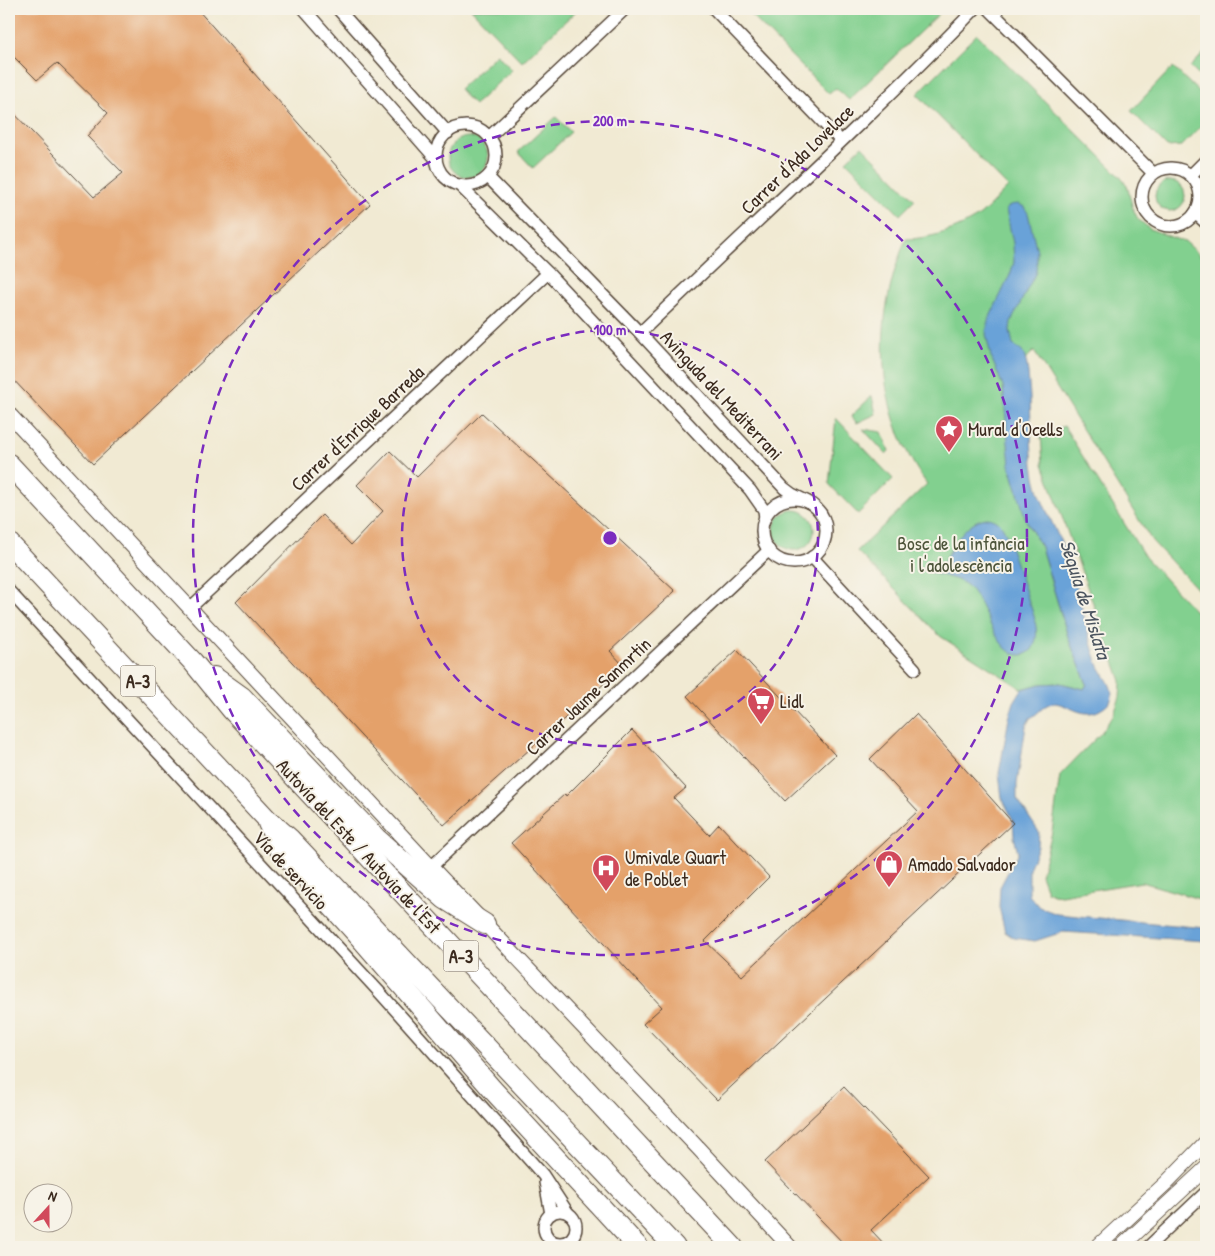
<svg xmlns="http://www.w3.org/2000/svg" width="1215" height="1256" font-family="'Patrick Hand',sans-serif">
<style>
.green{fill:#82d08f;stroke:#5e7d56}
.water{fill:#69a2d8;stroke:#52667b}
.building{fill:#e4a16a}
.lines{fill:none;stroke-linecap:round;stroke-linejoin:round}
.pedestrian-casing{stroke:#564739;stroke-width:11}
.minor-casing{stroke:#564739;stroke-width:14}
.tertiary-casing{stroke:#564739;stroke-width:16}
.motorway-casing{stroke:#564739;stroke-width:22}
.pedestrian{stroke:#fff;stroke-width:9}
.minor{stroke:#fff;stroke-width:11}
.tertiary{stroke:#fff;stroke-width:14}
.motorway{stroke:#fff;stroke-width:20}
.ring{fill:none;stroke:#7b2cbf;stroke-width:2.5;stroke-dasharray:9 6}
.labels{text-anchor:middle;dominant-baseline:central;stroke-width:4;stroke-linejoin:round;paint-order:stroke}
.shield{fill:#f7f3e8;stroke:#73665b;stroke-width:1}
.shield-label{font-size:18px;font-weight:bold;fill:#3b2a1e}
.street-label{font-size:19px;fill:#3b2a1e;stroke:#f7f3e8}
.poi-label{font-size:19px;fill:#3b2a1e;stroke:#f7f3e8;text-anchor:start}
.park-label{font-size:19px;fill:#4d543a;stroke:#f7f3e8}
.water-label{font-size:20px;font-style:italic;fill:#4b545f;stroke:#f7f3e8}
.centre{fill:#7b2cbf;stroke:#f7f3e8;stroke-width:2.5}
.ring-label{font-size:15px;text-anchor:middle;font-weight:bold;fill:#7b2cbf;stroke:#f7f3e8;stroke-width:4;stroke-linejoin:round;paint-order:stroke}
</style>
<rect width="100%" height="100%" fill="#f7f3e8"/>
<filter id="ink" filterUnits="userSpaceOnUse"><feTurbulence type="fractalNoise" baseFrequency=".02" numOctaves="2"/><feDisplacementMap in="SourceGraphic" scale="10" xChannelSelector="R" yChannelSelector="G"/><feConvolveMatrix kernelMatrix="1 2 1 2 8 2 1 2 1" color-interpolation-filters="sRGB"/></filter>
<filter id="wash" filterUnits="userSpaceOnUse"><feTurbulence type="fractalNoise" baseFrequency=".0096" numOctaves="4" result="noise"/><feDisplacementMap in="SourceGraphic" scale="20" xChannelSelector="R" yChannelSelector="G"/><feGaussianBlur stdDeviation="1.12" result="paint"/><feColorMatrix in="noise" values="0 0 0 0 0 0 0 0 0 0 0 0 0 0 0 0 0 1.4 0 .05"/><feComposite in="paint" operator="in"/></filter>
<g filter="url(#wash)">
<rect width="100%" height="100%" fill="#f1ead3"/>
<g class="green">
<polygon points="471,9 578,9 522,62"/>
<polygon points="745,9 944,9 849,100 836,88 829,94"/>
<path d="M977,34L1117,173L1127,185L1133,209L1138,219L1150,229L1187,243L1206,261V598L1152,541L1034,351L1026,359L998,372L1003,386L1006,413L1026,520L1041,547L1069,640L1087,684L1084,689L1060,683L1040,684L1022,689L940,636L857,551L927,484C874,412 872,320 906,239C930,239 960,229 980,215C990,207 999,196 1008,187L917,94Z"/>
<polygon points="1206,51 1206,83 1190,67"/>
<polygon points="497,54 512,70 474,105 459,89"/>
<polygon points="1173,67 1206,99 1206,121 1182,146 1167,147 1131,111"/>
<polygon points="556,117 571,132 533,168 518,152"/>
<circle cx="468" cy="157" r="20"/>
<polygon points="862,146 915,200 900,215 846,161"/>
<circle cx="1170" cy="196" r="15"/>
<polygon points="872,396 876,414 857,423 851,416"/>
<polygon points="836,418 893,479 858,514 829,484"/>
<polygon points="1064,426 1145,557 1206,623 1206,901 1142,882 1061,895 1053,894 1047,891 1041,875 1052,832 1060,775 1101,733 1114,714 1120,697 1121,681 1043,464 1041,435"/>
<polygon points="863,429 882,432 889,451 886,454"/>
<circle cx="794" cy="530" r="20"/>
</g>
<g class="water">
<path d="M1017,204L1023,206L1028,213L1037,251V261L1036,272L1011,322L1010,330L1013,345C1019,348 1023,351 1025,358C1028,366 1028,376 1029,384C1033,422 1027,464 1042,500C1051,522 1063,543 1070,566C1081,598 1086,632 1098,664C1103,676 1117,688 1110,702C1107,706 1102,709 1098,711C1081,718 1070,705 1055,703C1045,702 1038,715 1030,718L1026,726L1017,784V799L1039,832L1038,847L1029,869V895L1039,907L1057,914L1206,928V941L1063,932L1035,941L1014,938L1005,932L999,907L1000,887L1018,853L1014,837L1013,820L1002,798L999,773L1009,718L1014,702L1022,689L1040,684L1060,683L1084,689L1087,684L1069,640L1041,547L1026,520L1010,466L1003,386L991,357L986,334L988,321L1010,275L1014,262L1013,243L1006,210L1010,205Z"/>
<path d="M987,518C998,519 1002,525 1006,534L1034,616C1036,626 1038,634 1035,643C1033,650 1029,654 1021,655C997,657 985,603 969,587C960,578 941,576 929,572L932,563L941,566C953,548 963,521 987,518Z"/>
</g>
<g id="blocks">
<g class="building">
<polygon points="9,9 197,9 370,204 93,464 9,375 9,108 94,197 123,173 87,136 108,113 57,63 37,80 9,52"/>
<polygon points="482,413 675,591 610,651 624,666 444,825 236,602 322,515 351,545 383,511 357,485 390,451 417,477"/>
<polygon points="737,650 835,755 785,801 687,696"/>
<polygon points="916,714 1013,823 717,1100 643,1024 662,1007 511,843 565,794 566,796 632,730 686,788 674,798 709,835 719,824 769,877 705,941 742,976 918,811 870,759"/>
<polygon points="844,1087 929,1176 871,1230 887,1247 847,1247 765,1162"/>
</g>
</g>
</g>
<g filter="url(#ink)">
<use href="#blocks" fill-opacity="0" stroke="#564739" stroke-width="1"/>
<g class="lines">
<g class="pedestrian-casing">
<polyline id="pedestrian" points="1205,9 1206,10"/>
</g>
<g class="minor-casing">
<g id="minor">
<polyline points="304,9 436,159"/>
<polyline points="338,9 448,133"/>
<polyline points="714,9 841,141"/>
<polyline points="989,9 1153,173"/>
<circle cx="466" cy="156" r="30"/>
<polyline points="489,137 625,9"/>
<circle cx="1171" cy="197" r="29"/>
<polyline points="1191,175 1206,160"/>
<polyline points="488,177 640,333 784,488 792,494 808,502"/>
<polyline points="459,185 548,273 750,490 764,510 765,518"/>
<polyline points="1195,213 1206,223"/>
<path d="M640,333C752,225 867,121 975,9"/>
<circle cx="794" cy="531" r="32"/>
<polyline points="812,557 915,669"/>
<polyline points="9,591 382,995 543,1175 568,1213"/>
<polyline points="190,608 548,273"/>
<polyline points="431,867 769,550"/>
<polyline points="545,1182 551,1214"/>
<circle cx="560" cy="1227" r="16"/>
<polyline points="1148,1247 1206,1192"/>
</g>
</g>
<g class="tertiary-casing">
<g id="tertiary">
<polyline points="9,414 431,867 698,1148 790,1247"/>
<polyline points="1097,1247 1166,1183 1206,1142"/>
<polyline points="1121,1247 1206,1168"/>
</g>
</g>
<g class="motorway-casing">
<g id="motorway">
<polyline points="9,464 193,662 232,710 733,1247"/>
<polyline points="9,543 267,819 290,839 675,1247"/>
<polyline points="214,677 242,697 376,838 445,899 485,924"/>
<polyline points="268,823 279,848 358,935 492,1089 638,1247"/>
</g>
</g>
<use href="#pedestrian" class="pedestrian"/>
<use href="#minor" class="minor"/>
<use href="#tertiary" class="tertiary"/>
<use href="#motorway" class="motorway"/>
</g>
</g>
<g class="ring">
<circle cx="610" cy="538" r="208"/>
<circle cx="610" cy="538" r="417"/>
</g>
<defs>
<g id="sight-pin" transform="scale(1.4375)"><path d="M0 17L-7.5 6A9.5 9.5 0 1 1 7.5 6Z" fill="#d1495b" stroke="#f7f3e8"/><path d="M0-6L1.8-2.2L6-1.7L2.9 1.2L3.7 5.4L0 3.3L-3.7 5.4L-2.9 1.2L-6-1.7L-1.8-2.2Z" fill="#fff"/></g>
<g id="supermarket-pin" transform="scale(1.4375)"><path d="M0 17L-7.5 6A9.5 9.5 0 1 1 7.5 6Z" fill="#d1495b" stroke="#f7f3e8"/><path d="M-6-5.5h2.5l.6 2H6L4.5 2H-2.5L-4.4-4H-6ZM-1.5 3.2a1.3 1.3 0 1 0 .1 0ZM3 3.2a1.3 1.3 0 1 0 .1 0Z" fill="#fff"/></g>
<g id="shop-pin" transform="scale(1.4375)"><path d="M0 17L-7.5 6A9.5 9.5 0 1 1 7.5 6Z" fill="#d1495b" stroke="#f7f3e8"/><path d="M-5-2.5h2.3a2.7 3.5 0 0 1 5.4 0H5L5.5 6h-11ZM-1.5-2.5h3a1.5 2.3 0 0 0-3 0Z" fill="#fff"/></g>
<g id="hospital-pin" transform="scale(1.4375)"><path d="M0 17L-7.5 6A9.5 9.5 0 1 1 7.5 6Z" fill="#d1495b" stroke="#f7f3e8"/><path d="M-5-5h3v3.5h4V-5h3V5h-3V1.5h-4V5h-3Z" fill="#fff"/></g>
</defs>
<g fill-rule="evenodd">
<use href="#sight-pin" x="949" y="429"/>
<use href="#supermarket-pin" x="761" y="701"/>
<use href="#shop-pin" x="889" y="864"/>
<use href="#hospital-pin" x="606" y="868"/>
</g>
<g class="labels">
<g class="shield">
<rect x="120.5" y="665.5" width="35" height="31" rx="4"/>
<rect x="443.5" y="940.5" width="35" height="31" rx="4"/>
</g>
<g class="shield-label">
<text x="138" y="681">A-3</text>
<text x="461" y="956">A-3</text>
</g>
<g class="street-label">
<text transform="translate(797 159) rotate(-44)">Carrer d'Ada Lovelace</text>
<text transform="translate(722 395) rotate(47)">Avinguda del Mediterrani</text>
<text transform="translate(357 428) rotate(-43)">Carrer d'Enrique Barreda</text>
<text transform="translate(588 696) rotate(-43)">Carrer Jaume Sanmrtin</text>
<text transform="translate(359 846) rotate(47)">Autovía del Este / Autovia de l'Est</text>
<text transform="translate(291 870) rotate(47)">Vía de servicio</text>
</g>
<g class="poi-label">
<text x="968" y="429">Mural d'Ocells</text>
<text x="780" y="701">Lidl</text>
<text x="625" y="857">Umivale Quart<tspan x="625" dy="22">de Poblet</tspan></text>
<text x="908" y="864">Amado Salvador</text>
</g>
<g class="park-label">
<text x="961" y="543">Bosc de la infància<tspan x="961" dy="22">i l'adolescència</tspan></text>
</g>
<g class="water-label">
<text transform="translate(1086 599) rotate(72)">Séquia de Mislata</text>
</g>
</g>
<circle cx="610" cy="538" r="8" class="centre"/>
<g class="ring-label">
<text x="610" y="126">200 m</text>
<text x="610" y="335">100 m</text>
</g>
<rect width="1215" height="1256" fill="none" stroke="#f7f3e8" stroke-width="30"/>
<g transform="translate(48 1208) rotate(21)"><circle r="24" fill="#f7f3e8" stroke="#aca397"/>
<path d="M0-4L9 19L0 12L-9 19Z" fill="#d1495b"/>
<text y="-8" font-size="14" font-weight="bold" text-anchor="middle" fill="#3b2a1e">N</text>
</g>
</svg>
